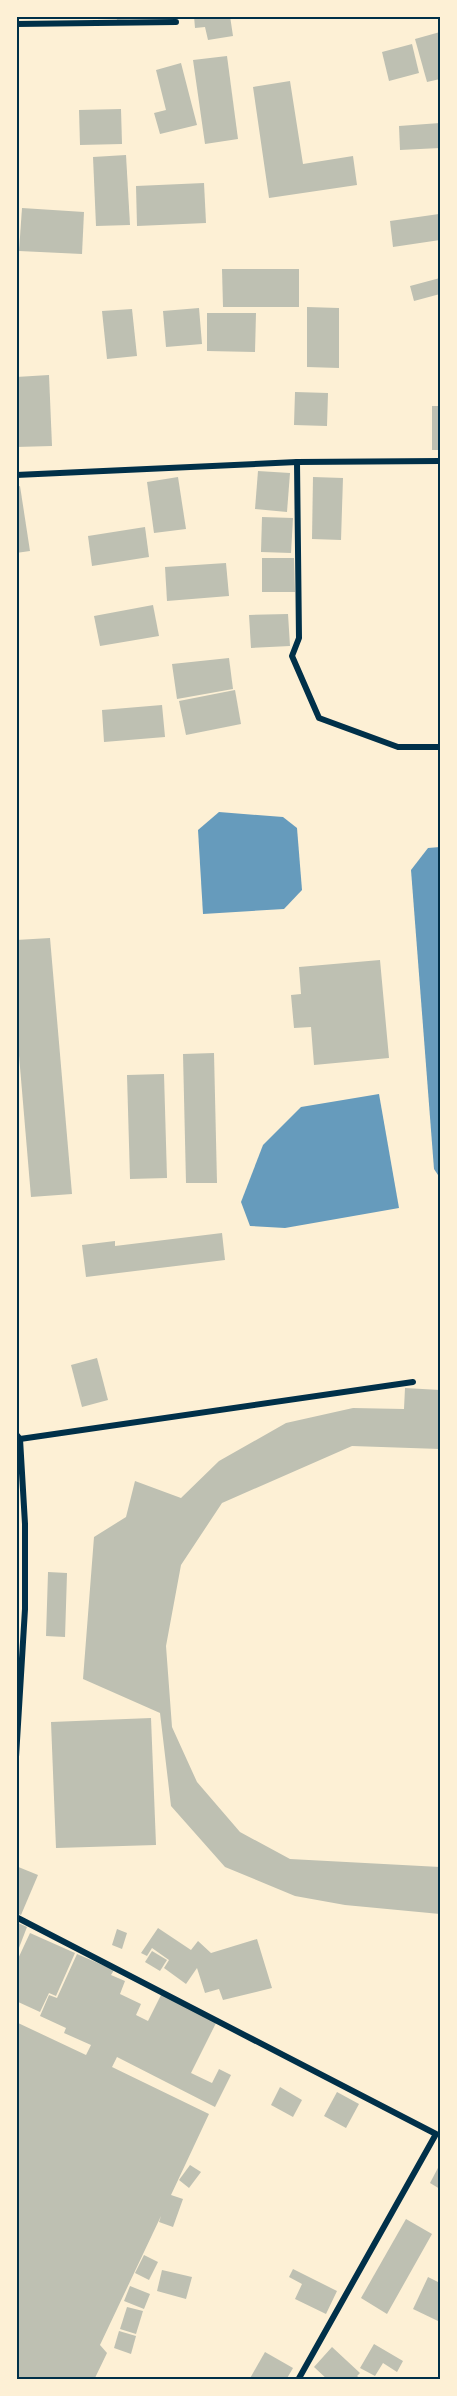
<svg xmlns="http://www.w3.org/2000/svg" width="457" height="2396" font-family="'Asap Condensed',sans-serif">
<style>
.water{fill:#669bbc}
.building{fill:#bec0b2}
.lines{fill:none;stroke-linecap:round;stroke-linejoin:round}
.minor{stroke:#003049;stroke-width:6}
.neatline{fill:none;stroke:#003049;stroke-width:2}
</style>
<rect width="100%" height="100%" fill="#fdf0d5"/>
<g class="water">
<polygon points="219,812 283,817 297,828 302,890 284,909 203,914 198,830"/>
<polygon points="440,847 440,1178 434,1169 411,870 428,848"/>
<polygon points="379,1094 399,1208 285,1228 250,1226 241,1202 263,1145 301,1107"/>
</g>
<g class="building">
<polygon points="116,16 142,16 142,18 117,20"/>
<polygon points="194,16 230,16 233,36 208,40 205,27 195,28"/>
<polygon points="440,32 440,79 427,82 415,39"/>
<polygon points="412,44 419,73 389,81 382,52"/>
<polygon points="227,56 238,139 205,144 193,60"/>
<polygon points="181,63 197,125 160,134 154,113 166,110 156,70"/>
<polygon points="290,81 303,164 353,156 357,185 269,198 253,87"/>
<polygon points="121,109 122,144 80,145 79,110"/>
<polygon points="440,123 440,148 400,150 399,126"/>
<polygon points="126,155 130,225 96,226 93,157"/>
<polygon points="204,183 206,223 137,226 136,186"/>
<polygon points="22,208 84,212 82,254 19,251"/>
<polygon points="439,214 440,240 393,247 390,221"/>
<polygon points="222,269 299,269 299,307 223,307"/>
<polygon points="440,278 440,294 414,301 410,286"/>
<polygon points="307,307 339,308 339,368 307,367"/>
<polygon points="199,308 202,344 166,347 163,311"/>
<polygon points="132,309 137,356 107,359 102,311"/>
<polygon points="207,313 256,313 255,352 207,351"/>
<polygon points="49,375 52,446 16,447 16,377"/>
<polygon points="295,392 328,393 327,426 294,425"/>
<rect x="432" y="406" width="8" height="44"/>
<polygon points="258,471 290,473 287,512 255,509"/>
<polygon points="178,477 186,529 154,533 147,482"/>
<polygon points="313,477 343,478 341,540 312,539"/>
<polygon points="20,486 30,551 16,553 16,487"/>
<polygon points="262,517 293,518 291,553 261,552"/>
<polygon points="145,527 149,557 92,566 88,536"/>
<polygon points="262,558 294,558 295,592 262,592"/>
<polygon points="226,563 229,596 167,601 165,567"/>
<polygon points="153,605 159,636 100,646 94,616"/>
<polygon points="288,614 290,646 251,648 249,615"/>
<polygon points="229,658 233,689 177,699 172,664"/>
<polygon points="235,690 241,724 186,735 179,701"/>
<polygon points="162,705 165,737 104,742 102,710"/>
<polygon points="50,938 72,1194 31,1197 16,1020 16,940"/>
<polygon points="380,960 389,1058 314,1065 311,1027 294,1028 291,995 301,994 299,967"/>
<polygon points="214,1053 217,1183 186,1183 183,1054"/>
<polygon points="164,1074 167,1178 130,1179 127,1075"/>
<polygon points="222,1233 225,1260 86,1277 82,1245 115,1241 115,1246"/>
<polygon points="97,1358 108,1400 82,1407 71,1365"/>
<polygon points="405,1388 440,1390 440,1449 352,1446 222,1503 181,1565 166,1646 172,1727 197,1782 240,1832 290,1859 440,1867 440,1914 345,1905 295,1896 225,1867 171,1806 160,1713 83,1679 94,1537 126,1517 135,1481 181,1498 219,1461 286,1423 353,1408 404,1409"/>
<polygon points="48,1572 67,1573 65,1637 46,1636"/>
<polygon points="151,1718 156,1845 56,1848 51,1722"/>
<polygon points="16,1866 38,1875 21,1915 16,1913"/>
<polygon points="16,1922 27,1927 17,1953 16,1953"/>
<polygon points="158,1928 191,1950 198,1941 211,1953 257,1939 272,1988 223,2000 219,1989 205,1993 197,1968 186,1984 164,1968 169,1960 152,1948 147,1956 141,1953"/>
<polygon points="117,1929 127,1933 122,1949 112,1945"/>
<polygon points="30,1933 75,1953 56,1996 49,1993 40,2012 16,2001 16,1963"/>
<polygon points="152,1951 167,1960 160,1971 145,1962"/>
<polygon points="77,1954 114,1970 111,1975 125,1981 120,1994 141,2004 136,2015 148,2021 162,1993 217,2021 191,2073 212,2083 219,2069 231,2075 215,2107 117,2057 112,2067 209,2114 171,2195 183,2199 173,2227 159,2222 161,2216 100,2345 107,2353 94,2380 16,2380 16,2022 86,2055 91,2045 64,2033 66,2028 40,2016 49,1995 57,1998"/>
<polygon points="280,2087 302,2100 293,2117 271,2105"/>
<polygon points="337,2092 359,2104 346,2128 324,2116"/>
<polygon points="440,2164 440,2189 430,2183"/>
<polygon points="190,2165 201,2172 189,2188 179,2180"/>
<polygon points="406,2219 432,2234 387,2314 361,2298"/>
<polygon points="144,2255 158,2262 149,2280 135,2273"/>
<polygon points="293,2269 337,2291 326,2314 295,2299 302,2284 289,2277"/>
<polygon points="162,2270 192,2277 186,2299 157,2291"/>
<polygon points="428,2277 440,2283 440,2317 438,2321 413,2309"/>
<polygon points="130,2286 150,2294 144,2309 124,2301"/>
<polygon points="127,2307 143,2311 136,2334 120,2329"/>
<polygon points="119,2331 136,2336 131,2354 114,2348"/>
<polygon points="374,2344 403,2361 397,2372 383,2363 375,2376 360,2368"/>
<polygon points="332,2347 360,2373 357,2376 362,2380 328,2380 314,2367"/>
<polygon points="265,2352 293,2368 286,2380 249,2380"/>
</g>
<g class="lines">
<g class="minor">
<polyline points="16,24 176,22"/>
<polyline points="297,462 299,638 292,656 319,718 398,747 440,747"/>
<polyline points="16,475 297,462 440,461"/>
<polyline points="16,1434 20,1439 25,1524 25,1609 16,1757"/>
<polyline points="20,1439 413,1382"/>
<polyline points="16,1917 436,2134 298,2380"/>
</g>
</g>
<rect width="457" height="2396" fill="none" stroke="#fdf0d5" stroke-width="36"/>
<rect x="18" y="18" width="421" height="2360" class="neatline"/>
</svg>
